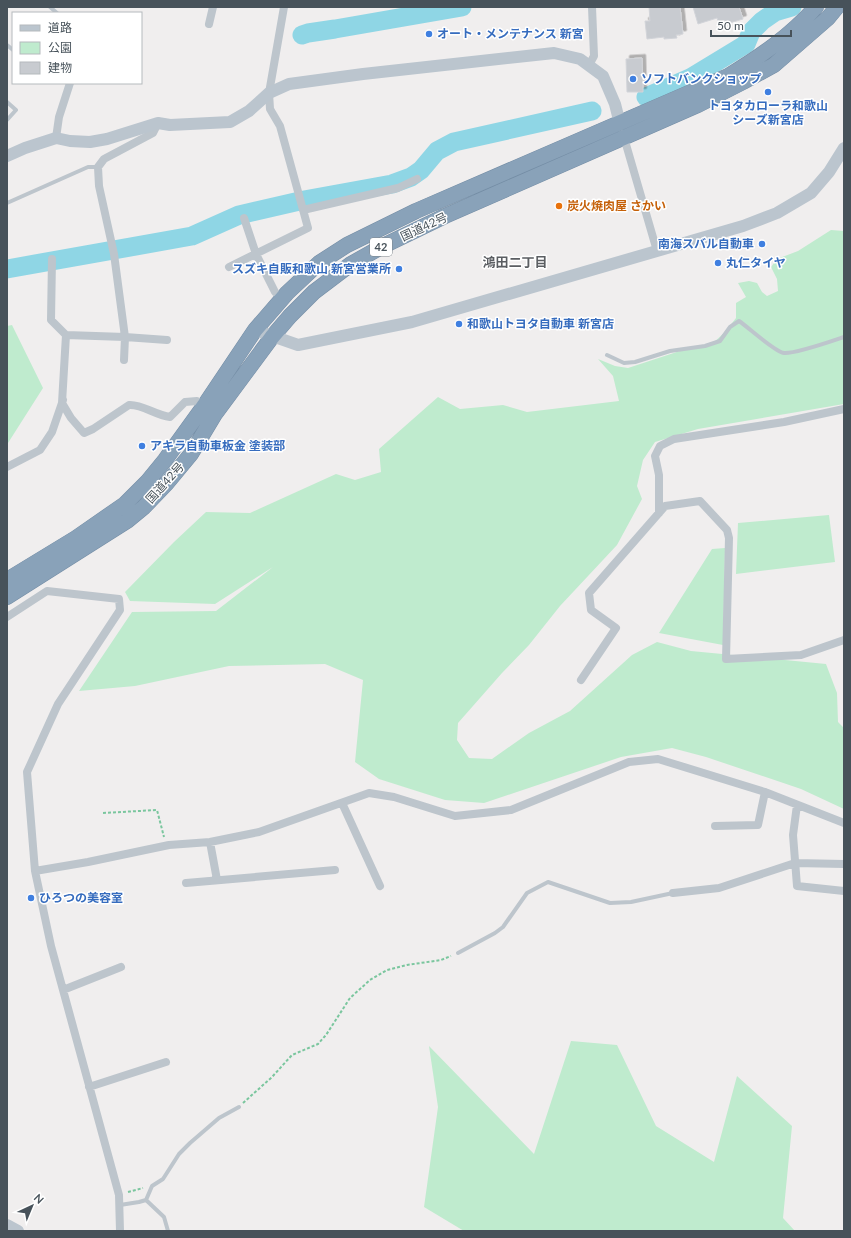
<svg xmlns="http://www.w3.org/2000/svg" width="851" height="1238" viewBox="0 0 851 1238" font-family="Lato,'Noto Sans JP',sans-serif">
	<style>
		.green { fill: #bfebce }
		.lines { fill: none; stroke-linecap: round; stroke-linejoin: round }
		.river { stroke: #8fd6e5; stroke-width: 19 }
		.building { fill: #c8cbd0; stroke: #d2d4d9; filter: url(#shadow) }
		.highway-casing { stroke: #748da5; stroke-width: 16 }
		.path { stroke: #7ac69e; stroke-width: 2; stroke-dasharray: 3 2; stroke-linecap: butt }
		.lane { stroke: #bdc5cc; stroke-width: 4 }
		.street { stroke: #bdc5cc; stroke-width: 8 }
		.secondary { stroke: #bbc5ce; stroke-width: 12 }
		.highway { stroke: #89a2b9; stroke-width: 15 }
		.shop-dot { fill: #3f7fe0; stroke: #fff; stroke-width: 1.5 }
		.food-dot { fill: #e8710a; stroke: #fff; stroke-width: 1.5 }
		.labels { text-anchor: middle; stroke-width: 3; stroke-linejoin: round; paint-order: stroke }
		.shield { fill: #fff; stroke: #7e868c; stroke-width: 1 }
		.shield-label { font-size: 11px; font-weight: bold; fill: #47525a }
		.shop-label { font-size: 12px; font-weight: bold; fill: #366cbe; stroke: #fff; text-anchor: start }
		.food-label { font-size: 12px; font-weight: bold; fill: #c56008; stroke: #fff; text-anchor: start }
		.street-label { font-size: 12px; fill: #47525a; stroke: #fff }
		.neighbourhood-label { font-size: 13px; font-weight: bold; fill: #5b5e62; stroke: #fff }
	</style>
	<defs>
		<filter id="shadow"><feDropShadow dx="3.5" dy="-3.5" stdDeviation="0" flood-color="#0004"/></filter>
	</defs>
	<rect width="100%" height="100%" fill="#f0eeee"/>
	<path class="green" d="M831 230 844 231V404L698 429 655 442 643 460 637 486 642 499 617 545 560 606 529 645 502 673 458 723 457 740 469 758 492 759 529 733 570 711 632 655 657 642 691 651 826 664 837 693 838 722 844 728V809L801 789 706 757 672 748 621 757 484 803 445 800 379 779 355 762 363 680 325 664 229 666 135 686 79 691 132 612 216 611 273 567 215 604 130 601 125 592 174 542 206 512 250 513 336 474 355 480 381 472 379 449 438 397 460 409 503 405 527 412 619 401 613 376 598 359 615 366 628 368 692 347 711 345 725 332 736 318V303L746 297 738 283 749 281 757 283 762 292 767 296 778 291 777 279 771 267 777 259 798 251Z
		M12 325 43 388 8 443 7 433V326Z
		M829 515 835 562 736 574 738 523Z
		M725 548 723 645 659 633 712 549Z
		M571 1041 617 1045 656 1126 714 1162 737 1076 792 1126 783 1218 795 1231H464L424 1207 438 1107 429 1046 534 1154Z"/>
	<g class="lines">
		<path class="river" d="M302 35 308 33 335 29 462 7
			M646 97 690 78 746 44 751 32 762 21 775 12 792 7
			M7 269 192 236 239 215 304 200 392 184 411 177 421 170 437 151 454 142 592 111"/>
	</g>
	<path class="building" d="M649 7H680L683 34 676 35 677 38 664 39V37L647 39 645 21H650Z
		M693 7H739L743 19 720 26 717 18 698 24Z
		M642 58 643 92H627L626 59Z"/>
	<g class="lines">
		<defs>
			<path id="highway" d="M7 580 76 538 125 504 147 482 165 460 204 406 255 330 287 293 319 263 347 245 416 211 728 76C761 56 790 36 816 7
				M7 597 127 521 144 507 167 483 191 454 215 414 272 337 290 316 314 292 351 264 383 246 445 216 698 105 743 82 774 65 828 18 837 7"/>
		</defs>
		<use href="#highway" class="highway-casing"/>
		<path class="path" d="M103 813 157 810 164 837
			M243 1103 272 1077 292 1055 318 1044 326 1035 350 998 370 980 387 970 407 965 441 960 451 956
			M128 1192 143 1188"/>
		<path class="lane" d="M50 7 57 13
			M7 45 13 50
			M7 102 16 110 7 120
			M7 203 88 167H98
			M607 355 624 363 635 362 670 351 705 346 720 341 730 327 739 321C748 327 775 352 784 353 795 354 832 341 844 337
			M458 953 495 933 503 927 527 893 548 882 610 903 631 902 673 893
			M146 1200 164 1217 168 1231
			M120 1205 139 1202 146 1200 152 1186 163 1179 179 1154 190 1143 219 1118 239 1107"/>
		<path class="street" d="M209 24 213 7
			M589 65 594 56 592 7
			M158 123 153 133 104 159 98 167 99 186 114 254 125 337 66 335 62 403 71 418 84 433 93 429 129 405C142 404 155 415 170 417L185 402 197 401 206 407
			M623 134 657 251
			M56 138 59 117 70 83
			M303 210 398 188 417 179
			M244 218 256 254 275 292
			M52 259 51 320 66 335
			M229 267 308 228 280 126 270 109 269 93 284 7
			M124 360 125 337 167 340
			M7 467 40 450 52 432 63 400
			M659 513V475L655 456 660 446 674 439 784 422 844 409
			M7 617 47 591 119 599 120 610 58 704 27 772 35 871 51 946 119 1195 120 1231
			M581 680 616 628 591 610 589 593 665 506 700 501 727 530 729 538 726 659 801 655 844 640
			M342 803 380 886
			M797 805 793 835 797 886 844 891
			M715 826 758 825 765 792
			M210 842 217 880
			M35 871 88 862 169 845 210 842 259 832 369 793 394 797 455 816 511 810 629 762 658 759 765 792 844 823
			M186 883 335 870
			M673 893 719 888 795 863 844 864
			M63 990 121 967
			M89 1087 166 1062"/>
		<path class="secondary" d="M7 156 25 148 56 138 70 141 90 142 107 139 158 123 170 125 230 122 249 111 269 93 289 84 363 74 554 53 580 59 603 76 615 104 620 124
			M255 330 298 345 412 322 743 226 777 213 811 193 829 172 844 148
			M7 1225 18 1231"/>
		<use href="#highway" class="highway"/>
	</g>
	<g class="shop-dot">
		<circle cx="429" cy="34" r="4"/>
		<circle cx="633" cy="79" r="4"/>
		<circle cx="768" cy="92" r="4"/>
		<circle cx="762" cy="244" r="4"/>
		<circle cx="718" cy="263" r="4"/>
		<circle cx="399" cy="269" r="4"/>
		<circle cx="459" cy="324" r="4"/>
		<circle cx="142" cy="446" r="4"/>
		<circle cx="31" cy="898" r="4"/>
	</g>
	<circle class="food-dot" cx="559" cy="206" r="4"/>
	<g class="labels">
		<rect class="shield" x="370" y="238" width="22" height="18" rx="3"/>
		<g class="shield-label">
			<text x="381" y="251">42</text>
		</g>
		<g class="shop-label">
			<text x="437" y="38">オート・メンテナンス 新宮</text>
			<text x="641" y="83">ソフトバンクショップ</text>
			<text x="768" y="110" text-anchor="middle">トヨタカローラ和歌山<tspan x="768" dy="14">シーズ新宮店</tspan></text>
			<text x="754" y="248" text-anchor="end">南海スバル自動車</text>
			<text x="726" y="267">丸仁タイヤ</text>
			<text x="391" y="273" text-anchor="end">スズキ自販和歌山 新宮営業所</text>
			<text x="467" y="328">和歌山トヨタ自動車 新宮店</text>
			<text x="150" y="450">アキラ自動車板金 塗装部</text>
			<text x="39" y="902">ひろつの美容室</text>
		</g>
		<g class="food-label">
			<text x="567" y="210">炭火焼肉屋 さかい</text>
		</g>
		<g class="street-label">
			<text transform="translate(424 227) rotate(-25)" y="4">国道42号</text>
			<text transform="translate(165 483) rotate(-48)" y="4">国道42号</text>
		</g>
		<g class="neighbourhood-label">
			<text x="515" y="267">鴻田二丁目</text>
		</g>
	</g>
	<rect width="851" height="1238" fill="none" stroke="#47525a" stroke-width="16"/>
	<rect x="12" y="12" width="130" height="72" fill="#ffffff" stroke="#b5babd"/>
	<rect x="20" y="25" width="20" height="6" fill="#bbc5ce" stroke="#b5babd"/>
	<text x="48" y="32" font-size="12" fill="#47525a">道路</text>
	<rect x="20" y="42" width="20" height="12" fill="#bfebce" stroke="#b5babd"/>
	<text x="48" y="52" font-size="12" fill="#47525a">公園</text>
	<rect x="20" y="62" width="20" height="12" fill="#c8cbd0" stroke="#b5babd"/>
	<text x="48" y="72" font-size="12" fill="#47525a">建物</text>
	<g transform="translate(32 1206) rotate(44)" stroke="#ffffff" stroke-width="3" paint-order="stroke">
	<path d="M0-3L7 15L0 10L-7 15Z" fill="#47525a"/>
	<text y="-6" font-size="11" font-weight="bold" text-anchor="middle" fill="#47525a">N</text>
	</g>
	<path d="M711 30v6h80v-6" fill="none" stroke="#47525a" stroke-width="2"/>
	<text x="717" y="30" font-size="12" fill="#47525a" stroke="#ffffff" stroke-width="3" paint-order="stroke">50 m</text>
</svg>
